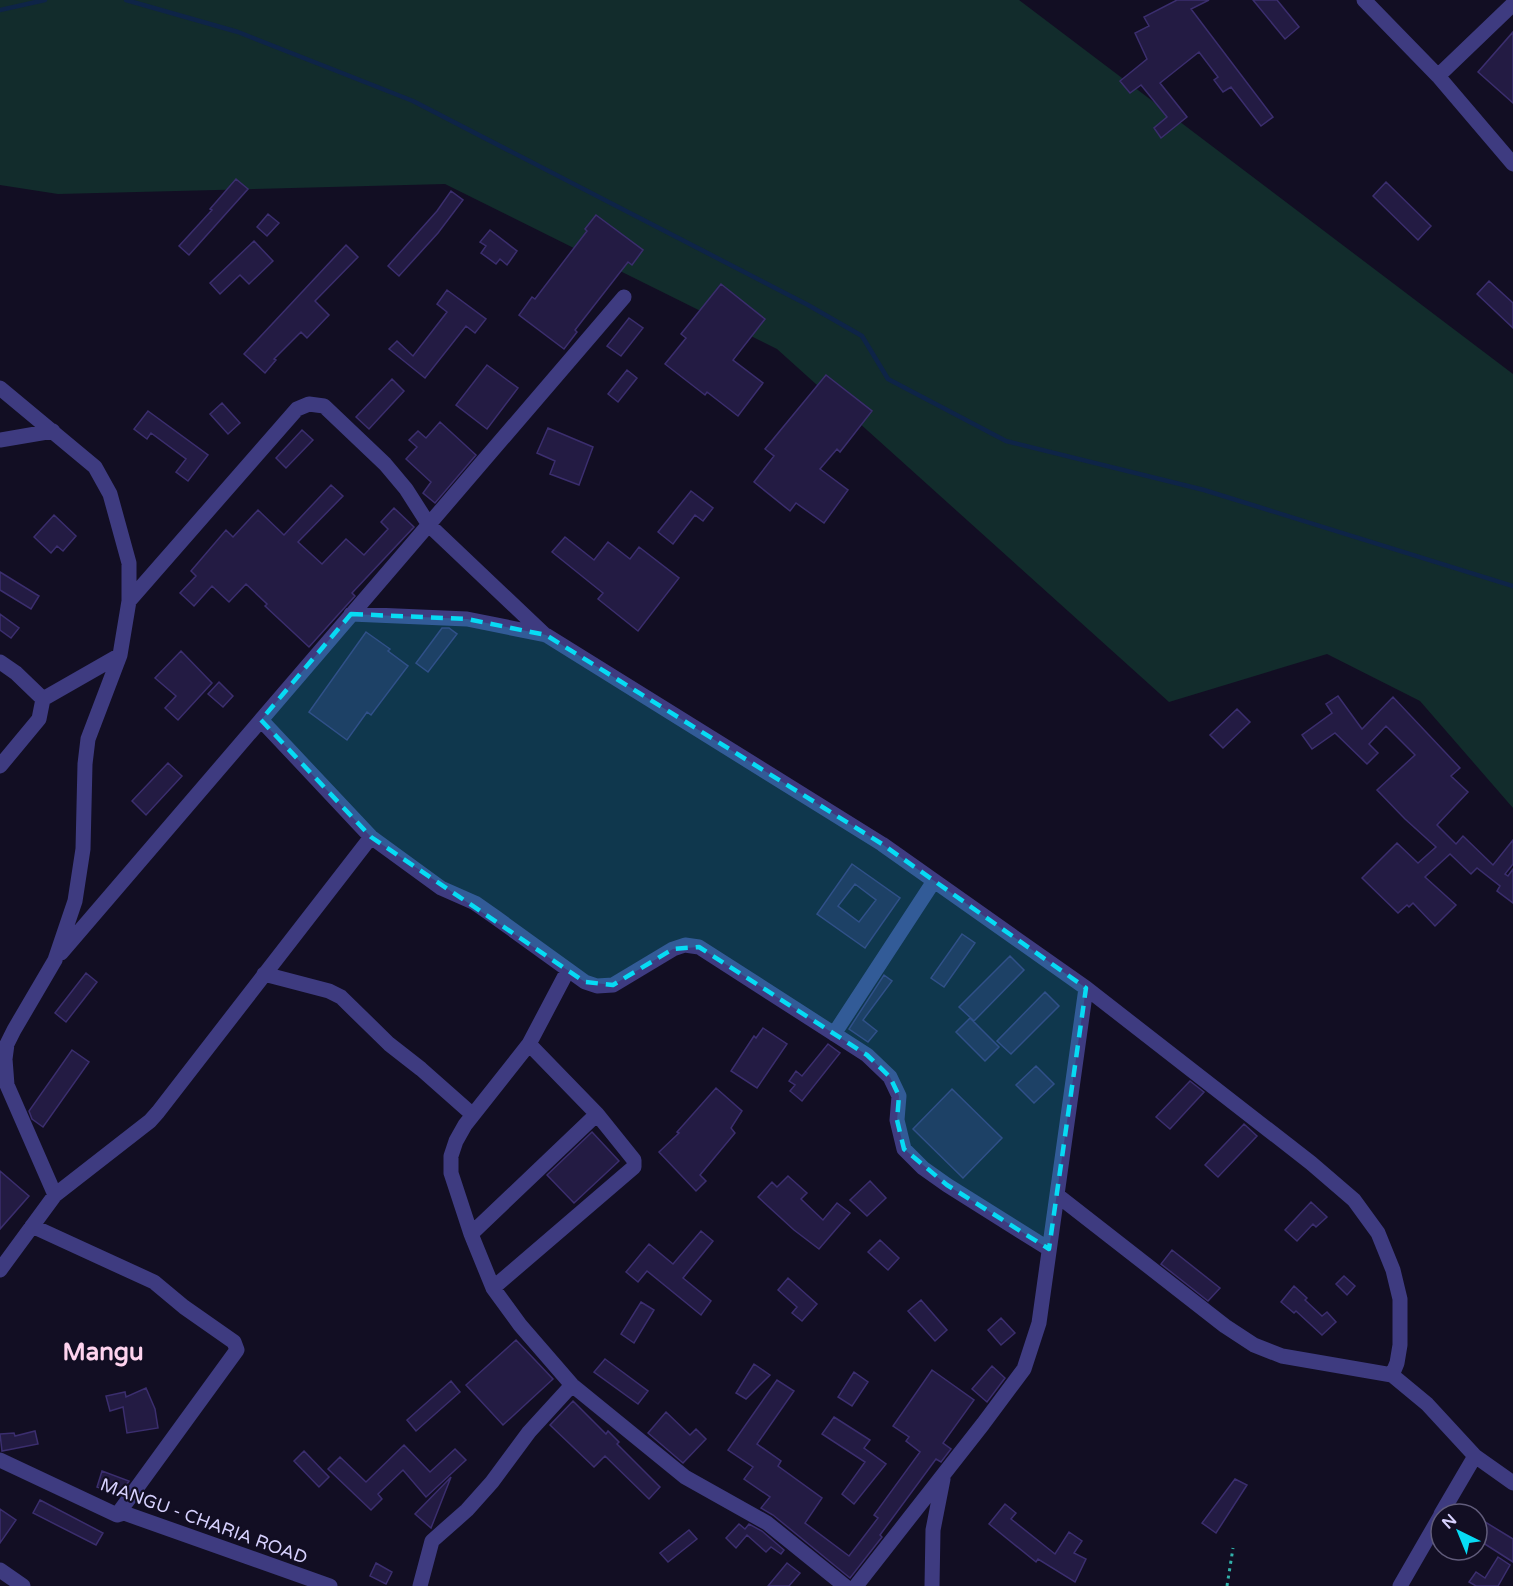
<svg xmlns="http://www.w3.org/2000/svg" width="1513" height="1586" viewBox="0 0 1513 1586" font-family="'Varela Round',sans-serif">
	<style>
		.green { fill: #122c2c }
		.lines { fill: none; stroke-linecap: round; stroke-linejoin: round }
		.stream { stroke: #0e2447; stroke-width: 4.5 }
		.building { fill: #231b43; stroke: #3b2e6e; stroke-width: 1.5; fill-rule: evenodd }
		.path { stroke: #32b1aa; stroke-width: 3; stroke-dasharray: 3 4.5; stroke-linecap: butt }
		.minor { stroke: #3e3b80; stroke-width: 15 }
		.marked { fill: #07dbf4; fill-opacity: 0.2; stroke: #07dbf4; stroke-width: 4.5; stroke-dasharray: 12 8; stroke-linejoin: round }
		.labels { text-anchor: middle; stroke-width: 4.5; stroke-linejoin: round; paint-order: stroke }
		.street-label { font-size: 18px; fill: #d7d1fe; stroke: #120e23 }
		.district-label { font-size: 24px; font-weight: bold; fill: #fed3ee; stroke: #120e23 }
	</style>
	<rect width="100%" height="100%" fill="#120e23"/>
	<path class="green" d="M0 0H1019L1513 374V808L1420 701 1327 654 1169 702 777 349 445 184 58 194 0 185Z"/>
	<g class="lines">
		<path class="stream" d="M126 0 238 32 413 101 808 305 862 336 888 379 1006 441 1204 490 1513 586
			M0 10 45 0"/>
	</g>
	<path class="building" d="M1177 0H1209L1191 9 1273 117 1261 126 1231 87 1223 92 1214 80 1218 77 1199 52 1160 83 1187 117 1161 138 1154 128 1167 117 1141 85 1130 93 1120 81 1147 59 1135 33 1149 26 1144 17Z
		M1253 0H1277L1299 27 1285 39Z
		M1513 32V103L1478 72Z
		M236 179 248 189 189 255 179 246 212 210 210 209Z
		M1386 182 1431 226 1418 240 1373 196Z
		M451 191 463 200 438 233 399 276 388 266 437 211Z
		M268 214 279 223 267 236 257 227Z
		M596 215 643 250 632 265 628 262 575 330 577 332 564 349 519 315 532 297 535 299 587 231 585 229Z
		M490 230 517 251 507 265 500 259 496 264 481 253 486 246 480 242Z
		M254 241 273 261 249 284 240 275 220 294 210 283Z
		M346 245 358 257 315 301 329 315 307 338 301 332 274 359 276 360 265 373 244 354Z
		M1489 281 1513 303V328L1477 294Z
		M721 284 765 319 733 360 763 383 738 416 707 392 705 395 665 364 686 338 681 334Z
		M447 290 486 319 475 333 466 326 425 378 389 349 397 341 413 356 447 312 437 304Z
		M629 318 643 328 621 356 607 346Z
		M487 365 518 388 487 429 456 405Z
		M627 370 637 378 618 402 608 394Z
		M826 375 872 411 840 452 837 449 820 469 848 490 824 523 796 503 790 511 754 482 774 456 765 449Z
		M392 379 404 391 369 429 356 417Z
		M222 403 240 423 228 434 210 414Z
		M148 411 208 455 188 481 176 472 186 459 151 433 147 439 134 429Z
		M440 422 476 455 435 503 423 493 431 482 406 459 417 447 409 440 418 431 426 438Z
		M548 428 593 447 579 485 550 474 555 461 537 453Z
		M302 430 313 440 286 468 276 458Z
		M331 485 343 496 298 542 322 564 346 539 364 555 388 529 381 522 394 508 414 527 352 593 355 596 309 647 265 606 267 604 246 584 229 602 212 586 194 606 180 593 196 576 191 571 226 530 233 537 258 510 284 535Z
		M691 491 713 508 703 521 695 515 673 544 658 532Z
		M54 515 76 536 63 551 57 546 51 553 34 537Z
		M565 537 594 560 608 542 630 559 639 547 679 578 638 631 598 599 603 593 552 552Z
		M0 572 39 596 31 609 0 590Z
		M0 614 19 628 11 638 0 630Z
		M442 628H449L457 634 428 672 416 663Z
		M366 632 390 649 388 651 408 666 371 715 367 712 347 740 309 712Z
		M181 651 212 683 178 720 165 708 176 696 155 678Z
		M219 682 233 696 223 707 208 694Z
		M1338 696 1362 729 1393 697 1460 768 1451 776 1468 792 1437 825 1456 844 1463 836 1493 865 1513 840V864L1505 874 1508 876 1513 869V903L1497 891 1500 886 1477 868 1471 874 1450 854 1425 877 1456 905 1435 926 1413 903 1409 907 1407 905 1398 913 1362 878 1397 843 1418 863 1436 847 1405 819 1377 790 1415 755 1386 726 1369 744 1378 753 1367 764 1335 733 1312 749 1302 735 1332 713 1326 704Z
		M1237 709 1250 722 1223 748 1210 735Z
		M168 763 182 776 146 815 132 801Z
		M852 864 900 898 865 948 817 914ZM855 884 876 900 859 922 838 906Z
		M962 934 975 943 944 987 931 978Z
		M1010 956 1024 970 974 1021 959 1007Z
		M86 973 97 982 66 1022 55 1013Z
		M884 975 892 981 863 1020 877 1031 868 1042 849 1029Z
		M1045 992 1059 1006 1011 1054 997 1041Z
		M970 1018 999 1047 985 1061 956 1032Z
		M763 1028 787 1044 757 1088 731 1071 754 1036 756 1038Z
		M828 1044 840 1053 802 1101 790 1091 795 1085 789 1081 796 1071 802 1076Z
		M72 1050 89 1062 43 1127 32 1119 29 1111Z
		M1036 1066 1054 1084 1034 1103 1016 1085Z
		M1190 1081 1204 1092 1170 1129 1156 1117Z
		M716 1088 742 1111 731 1128 735 1133 700 1175 706 1181 696 1191 659 1152 679 1133 677 1132Z
		M952 1089 1002 1138 963 1178 913 1129Z
		M1244 1124 1257 1136 1218 1177 1205 1165Z
		M592 1132 619 1161 574 1203 547 1175Z
		M0 1171 29 1196 0 1229Z
		M788 1176 807 1193 801 1199 823 1220 837 1203 850 1213 819 1249 794 1230 758 1197 772 1182 777 1187Z
		M870 1181 886 1198 867 1216 850 1200Z
		M1311 1202 1327 1217 1316 1227 1313 1224 1297 1241 1285 1230Z
		M701 1231 713 1241 683 1278 711 1301 701 1315 647 1271 638 1282 626 1272 649 1244 673 1264Z
		M880 1240 899 1258 888 1270 868 1252Z
		M1172 1250 1220 1288 1208 1301 1161 1264Z
		M1344 1276 1355 1286 1347 1295 1336 1284Z
		M788 1278 817 1304 802 1321 792 1313 797 1307 778 1290Z
		M1294 1286 1307 1298 1305 1300 1322 1316 1327 1312 1336 1322 1322 1335 1296 1311 1294 1313 1281 1302Z
		M921 1300 947 1330 935 1341 908 1311Z
		M641 1302 654 1310 634 1343 621 1334Z
		M1001 1318 1015 1333 1001 1345 988 1330Z
		M516 1340 553 1379 503 1425 466 1385Z
		M605 1359 648 1391 638 1404 594 1372Z
		M754 1364 770 1375 746 1399 736 1393Z
		M992 1366 1005 1378 987 1402 972 1389Z
		M932 1370 974 1400 943 1443 951 1449 941 1462 936 1459 880 1535 882 1537 850 1578 773 1515 761 1508 770 1497 744 1479 753 1467 728 1450 777 1380 794 1391 757 1444 781 1461 778 1466 822 1498 805 1523 849 1556 878 1518 874 1515 920 1452 906 1441 909 1437 893 1426Z
		M854 1372 868 1382 852 1406 838 1397Z
		M451 1381 460 1392 416 1431 407 1420Z
		M146 1388 155 1409 158 1428 127 1433 123 1407 110 1411 106 1396 125 1392 126 1397Z
		M573 1401 606 1434 608 1431 619 1442 617 1444 660 1487 649 1499 605 1456 594 1467 550 1425Z
		M666 1412 690 1435 696 1429 706 1439 683 1463 648 1433Z
		M834 1417 870 1440 864 1448 886 1464 854 1504 842 1494 865 1462 822 1434Z
		M35 1431 38 1444 2 1451 0 1434 14 1433 15 1436Z
		M404 1445 430 1472 455 1449 466 1460 426 1497 403 1470 378 1494 382 1499 371 1510 328 1469 340 1457 366 1482Z
		M304 1451 329 1477 319 1487 294 1461Z
		M102 1471 129 1481 119 1495 97 1487Z
		M451 1477 431 1528 415 1514Z
		M1235 1479 1247 1485 1216 1533 1202 1523Z
		M40 1500 103 1533 96 1545 33 1513Z
		M1005 1504 1016 1513 1011 1519 1055 1554 1069 1532 1082 1541 1074 1553 1086 1559 1075 1582 1038 1559 1036 1562 989 1524Z
		M0 1509 16 1520 0 1543Z
		M1477 1517 1513 1539V1562L1477 1539Z
		M739 1524 745 1529 749 1524 762 1531 784 1550 781 1554 771 1547 766 1552 747 1535 736 1548 726 1538Z
		M689 1530 697 1539 668 1562 660 1553Z
		M1498 1557 1510 1565 1498 1586H1476L1469 1582 1476 1572 1485 1578Z
		M376 1563 392 1572 386 1584 370 1576Z
		M787 1563 800 1573 789 1586H768Z"/>
	<g class="lines">
		<path class="path" d="M1227 1586 1233 1548"/>
		<path class="minor" d="M1364 0 1438 76 1513 164
			M1438 76 1513 4
			M0 388 95 467 110 494 129 563V601L120 655 88 739 85 764 83 849 75 901 55 960 14 1030 7 1044 5 1059 7 1085 55 1195
			M0 440 53 431
			M129 601 297 409 309 404 324 406 385 464 406 489 429 525 545 635
			M351 614 467 619 546 635 882 844 1086 988 1311 1163 1354 1200 1378 1233 1393 1270 1400 1299V1345L1397 1363 1392 1375
			M0 662 16 673 43 699
			M261 720 371 837 441 888 475 903 495 917 585 982 597 986 613 985 673 949 685 945 699 947 867 1055 890 1077 899 1096 897 1120 904 1149 923 1168 947 1185 1049 1249
			M0 766 39 719 43 699 120 655
			M61 953 624 297
			M568 970 529 1044 465 1125 456 1141 451 1156V1173L471 1234 493 1288 520 1325 572 1385 685 1477 767 1523 845 1586
			M264 974 329 991 341 997 389 1044 421 1069 473 1115
			M834 1034 934 881
			M1057 1195 1225 1326 1254 1345 1282 1356 1392 1375 1427 1404 1475 1456 1513 1483
			M32 1226 154 1282 184 1307 234 1342 237 1350 117 1515
			M471 1234 597 1114
			M0 1270 55 1195 150 1121 158 1112 371 837
			M493 1288 634 1167V1160L597 1114 529 1044
			M0 1460 117 1515 124 1513 330 1586
			M1441 1514 1475 1456
			M0 1570 23 1586
			M420 1586 432 1541 467 1510 492 1482 529 1432 572 1385
			M856 1586 983 1424 1024 1369 1039 1323 1086 988
			M932 1586 933 1530 943 1479
			M1400 1586 1441 1515"/>
	</g>
	<path class="marked" d="M351 614 467 619 546 635 882 844 1086 988 1049 1249 947 1185 904 1149 897 1120 899 1096 890 1077 867 1055 699 947 673 949 613 985 585 982 371 837 261 720Z"/>
	<g class="labels">
		<g class="street-label">
			<text transform="translate(204 1521) rotate(20)" y="6">MANGU - CHARIA ROAD</text>
		</g>
		<g class="district-label">
			<text x="103" y="1360">Mangu</text>
		</g>
	</g>
	<g transform="translate(1459 1532) rotate(317)"><circle r="28" fill="#120e23" stroke="#615c7b" stroke-width="1.5"/>
	<path d="M0-4.5L10 22L0 15L-10 22Z" fill="#07dbf4"/>
	<text y="-9" font-size="16" font-weight="bold" text-anchor="middle" fill="#d7d1fe">N</text>
	</g>
</svg>
